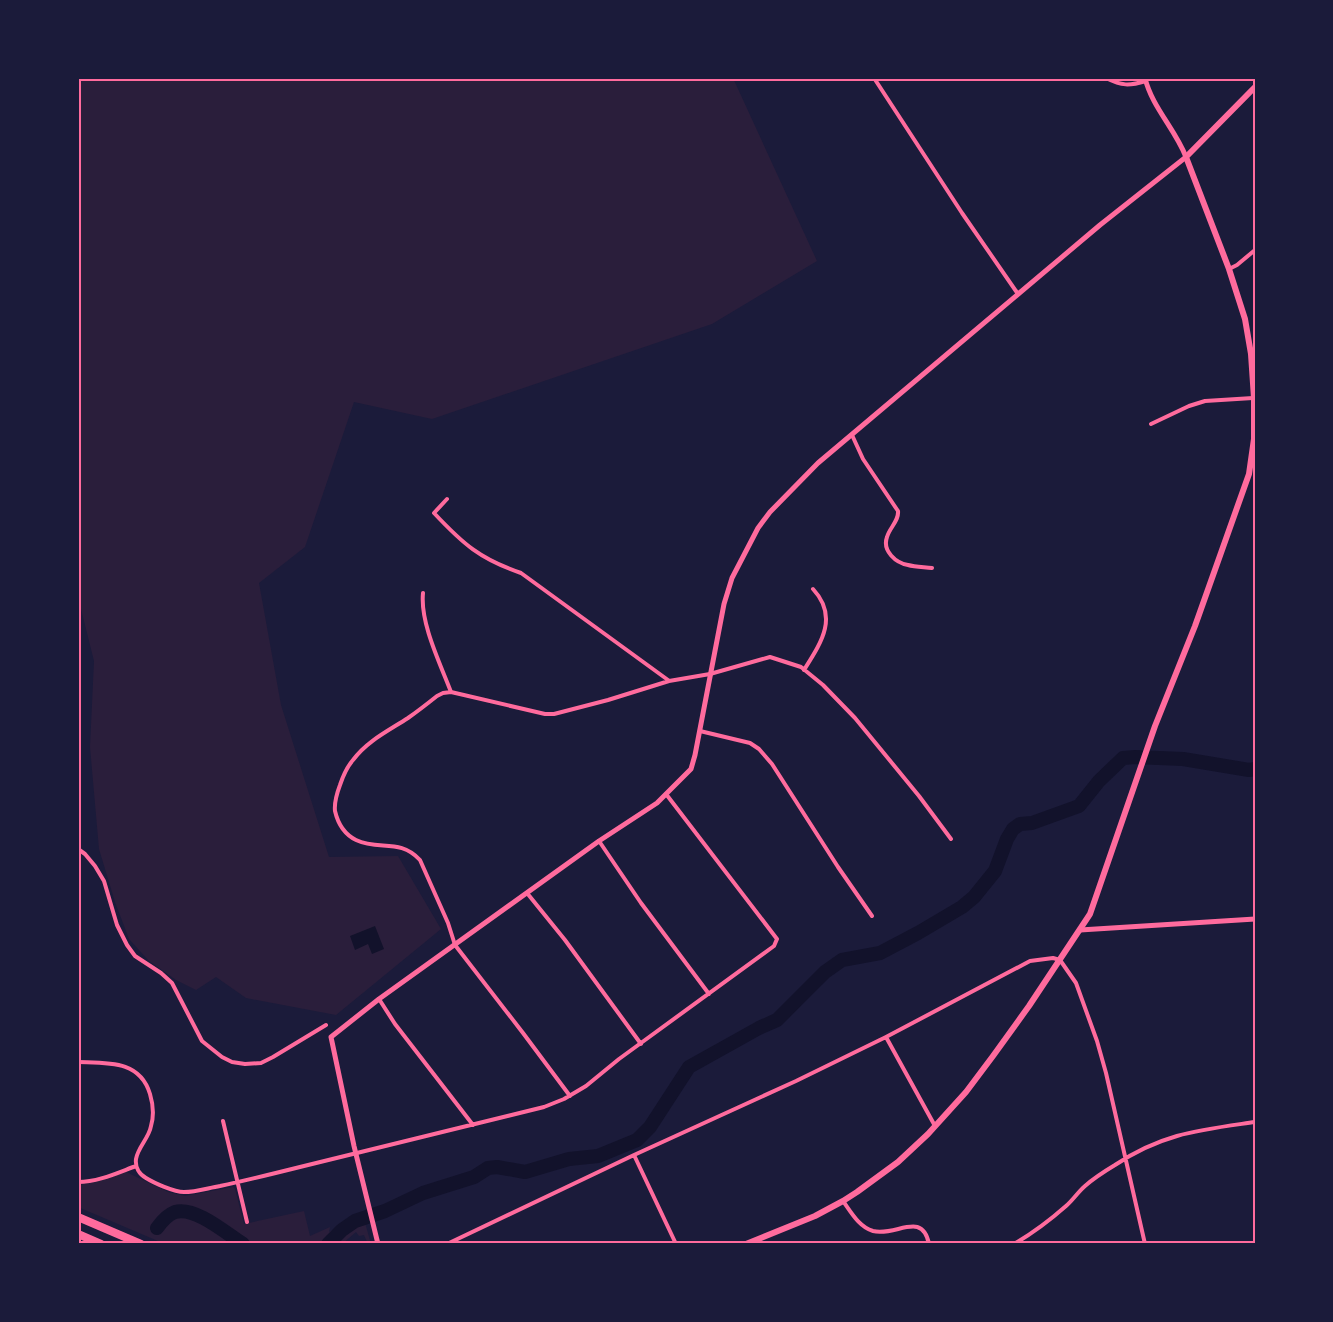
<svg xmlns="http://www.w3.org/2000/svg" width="1333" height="1322" viewBox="0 0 1333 1322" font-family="Overpass,sans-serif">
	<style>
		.green { fill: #2a1e3b }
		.water { fill: #12122b }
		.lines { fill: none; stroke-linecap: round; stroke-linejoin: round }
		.river { stroke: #12122b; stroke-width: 14 }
		.minor { stroke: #ff6b9d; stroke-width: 4 }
		.tertiary { stroke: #ff6b9d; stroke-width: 5 }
		.secondary { stroke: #ff6b9d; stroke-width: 6 }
		.motorway { stroke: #ff6b9d; stroke-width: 8 }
		.neatline { fill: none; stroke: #ff6b9d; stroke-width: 2 }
	</style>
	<rect width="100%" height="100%" fill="#1b1b3a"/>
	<path class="green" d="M78 78H733L817 261 712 324 432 419 354 402 305 547 259 583 281 705 329 857 398 856 441 929 336 1015 246 998 216 977 196 990 176 980 149 961 129 939 115 902 99 849 90 747 94 661 78 597Z
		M126 1172 168 1192 185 1196 233 1187 235 1189 244 1224 304 1211 310 1236 330 1227 329 1232 362 1212 371 1244H368L364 1235 359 1236 356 1232 342 1244H165L78 1207V1185L96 1182Z"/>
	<path class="water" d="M375 926 384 949 372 954 368 944 355 950 350 936Z"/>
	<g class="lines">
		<path class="river" d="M157 1228C162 1221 167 1215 175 1212 195 1206 226 1233 243 1244
			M328 1244 342 1230 355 1221 385 1211 423 1193 474 1177 488 1168 497 1167 525 1172 569 1159 598 1156 637 1140 650 1127 689 1067 759 1028 777 1020 825 972 842 960 880 953 918 933 962 907 974 897 995 871 1007 839 1013 829 1020 824 1032 823 1079 806 1099 781 1123 758 1135 757 1183 759 1249 770 1255 769"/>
		<path class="minor" d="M874 78 962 213 1018 294
			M1106 78C1122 86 1129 86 1146 81
			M1229 269 1237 265 1255 250
			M1151 424 1189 406 1205 401 1253 398
			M852 435 863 459 898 511C899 521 890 527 887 537 882 551 896 563 908 565 915 567 924 567 932 568
			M447 499 434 513C463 544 480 559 521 573L668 680
			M423 593C420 623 440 663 451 692
			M804 670C821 643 839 617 813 589
			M700 731 750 743 759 749 772 764 838 867 872 916
			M599 841 641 903 709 994
			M78 849 85 854 95 866 104 881 117 925 127 945 135 956 161 973 172 983 202 1041 222 1057 232 1062 245 1064 261 1063 273 1057 326 1025
			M527 893 565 940 641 1044
			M379 999 395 1024 473 1125
			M886 1037 935 1126
			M78 1062C108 1063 140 1060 150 1094 153 1104 154 1116 151 1126 149 1138 138 1147 136 1159 135 1167 139 1174 146 1178 154 1183 174 1192 184 1192 196 1192 208 1188 220 1186 248 1180 276 1173 304 1166 384 1146 464 1127 544 1107L564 1099 586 1086 619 1059 774 946 777 939 666 794
			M570 1096 523 1033 455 945 448 923 420 860C400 838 379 851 356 840 344 834 338 824 335 811 334 802 337 793 340 785 343 776 347 767 353 760 367 741 388 731 408 718 418 711 427 704 437 696L443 693 451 692 545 714H554L608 700 669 681 710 674 770 657 801 667 823 685 855 718 919 796 951 839
			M223 1121 247 1222
			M634 1155 676 1244
			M78 1182C98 1182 117 1173 136 1166
			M843 1201C851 1212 859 1227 873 1231 896 1237 922 1210 929 1244
			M447 1244 634 1155 796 1081 886 1037 1030 961 1053 958 1060 960 1076 983 1097 1041 1106 1073 1145 1244
			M1014 1244C1033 1233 1049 1221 1066 1206 1073 1200 1078 1192 1085 1186 1094 1178 1105 1171 1115 1165 1163 1133 1200 1130 1255 1122"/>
		<path class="tertiary" d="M1080 930 1255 919
			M378 1244 354 1146 331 1037 379 999 599 841 657 803 691 769 695 755 724 604 732 578 758 528 770 512 818 463 1100 225 1186 157C1175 129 1152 107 1145 78"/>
		<path class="secondary" d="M746 1244 815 1216 843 1201 857 1192 898 1162 928 1134 966 1092 993 1056 1029 1006 1090 914 1155 726 1195 626 1249 474 1254 439V398L1251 354 1245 319 1229 269 1186 157 1255 87"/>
		<path class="motorway" d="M78 1217 141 1244
			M78 1234 101 1244"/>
	</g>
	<rect width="1333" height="1322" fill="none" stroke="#1b1b3a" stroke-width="159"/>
	<rect x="80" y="80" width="1174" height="1162" class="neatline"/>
</svg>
